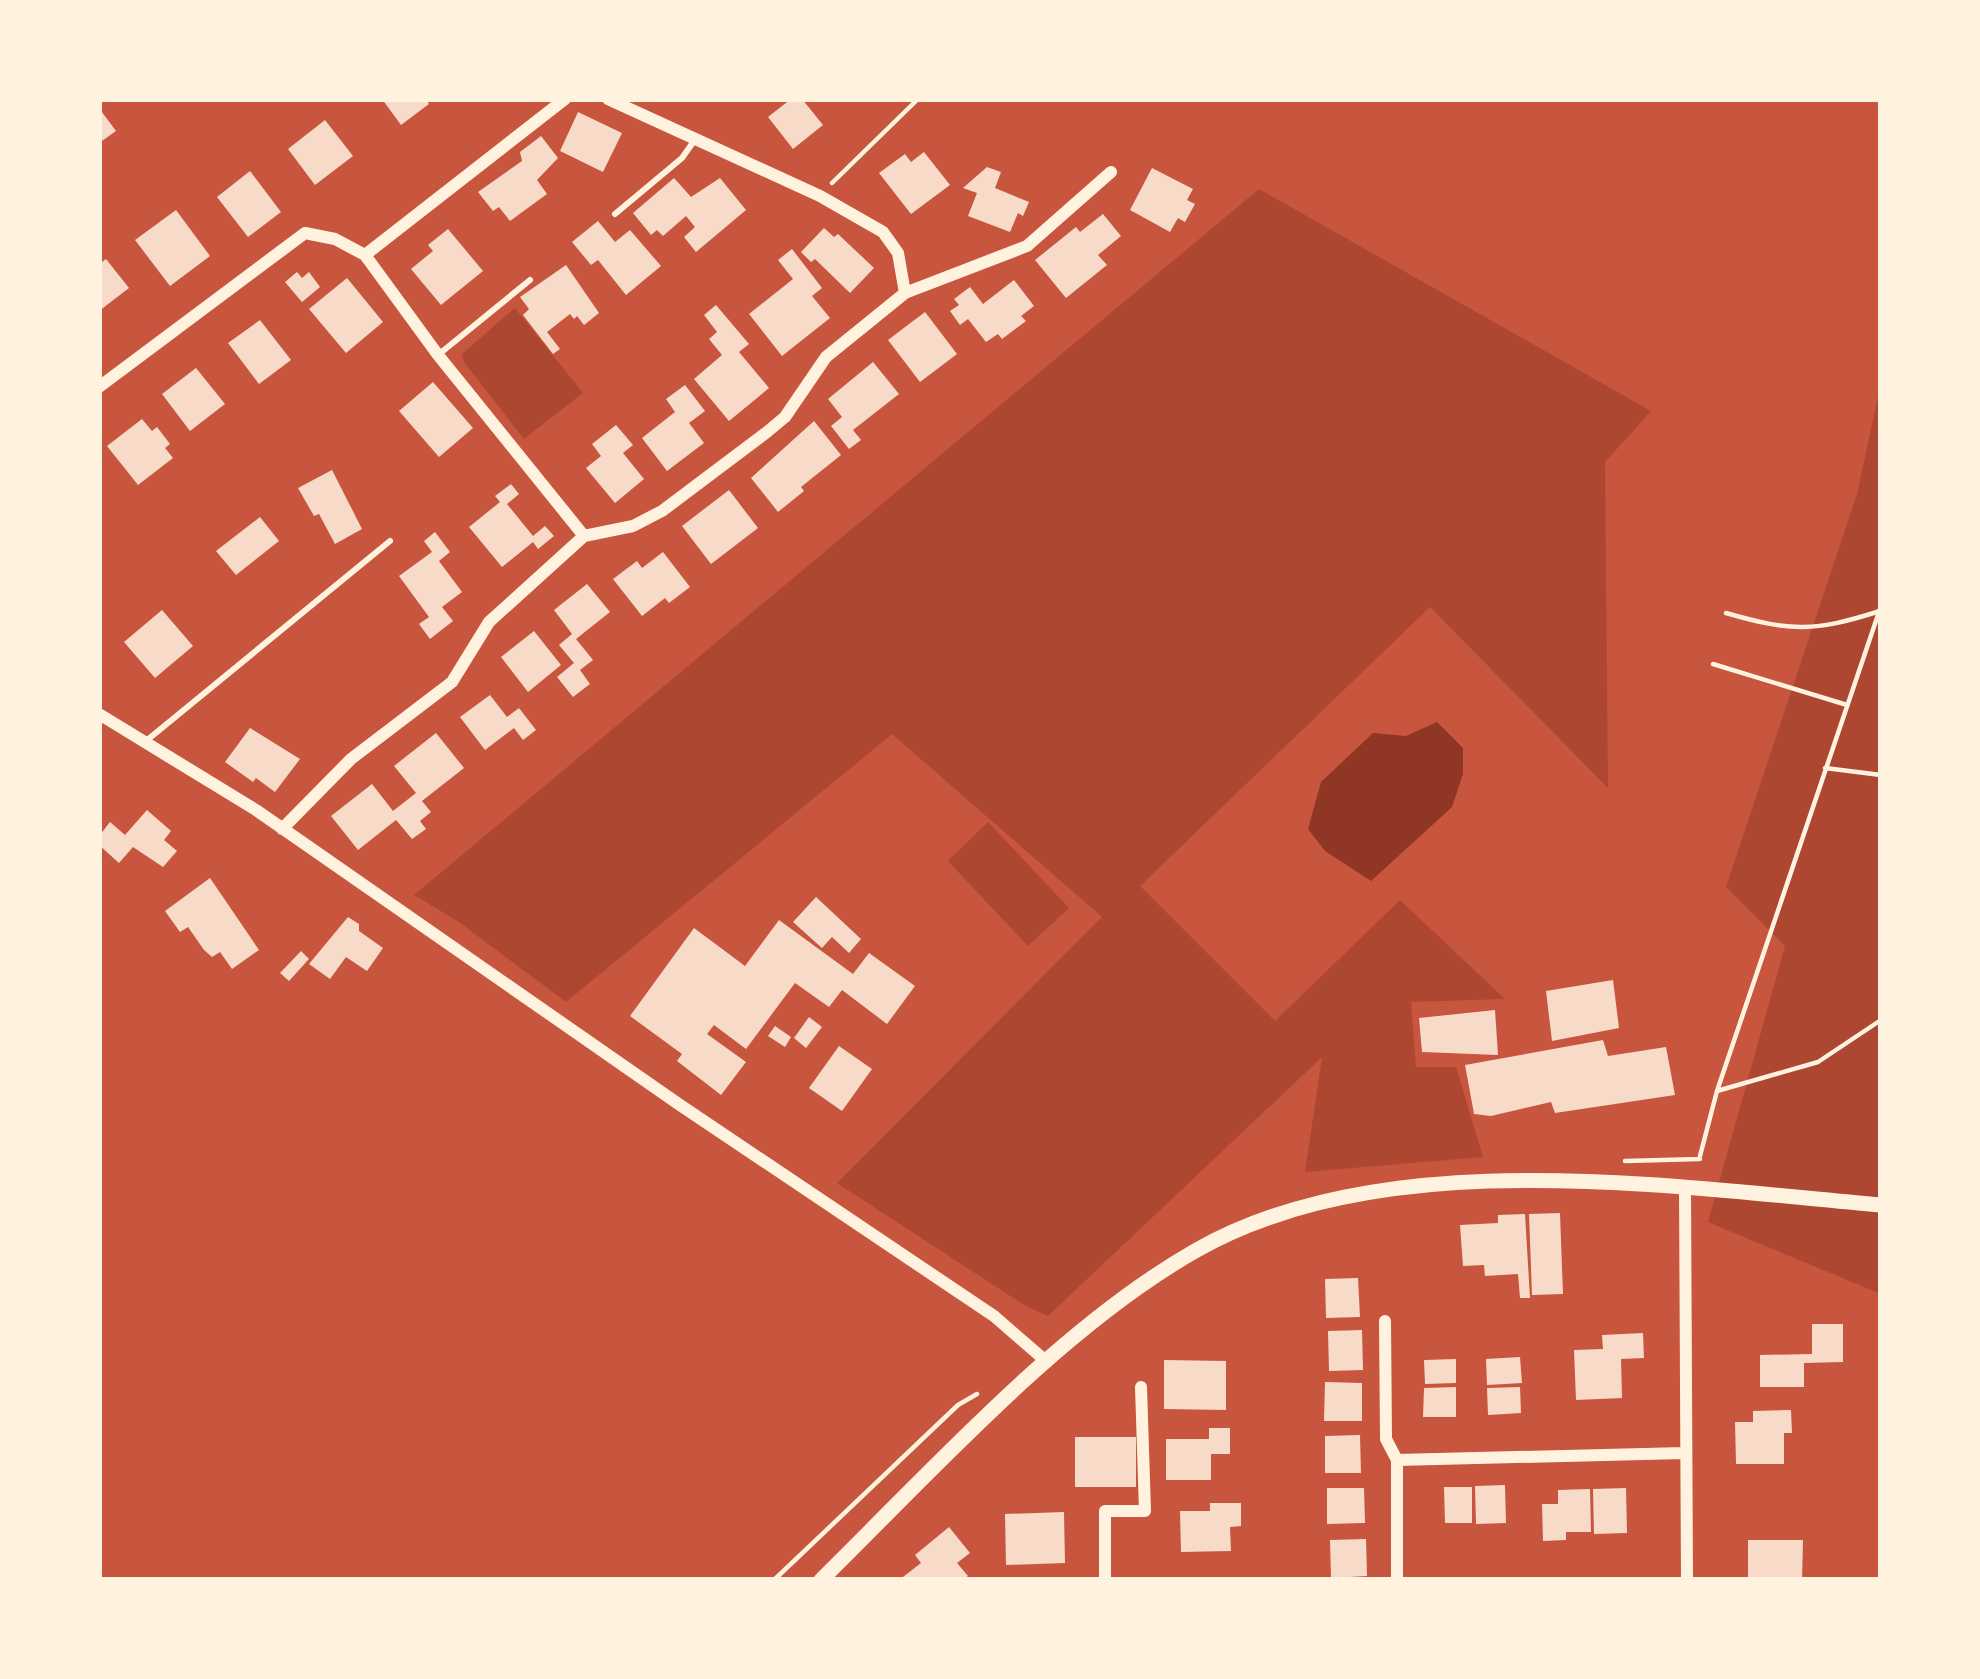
<svg xmlns="http://www.w3.org/2000/svg" width="1980" height="1679" viewBox="0 0 1980 1679" font-family="'Public Sans',sans-serif">
	<style>
		.green { fill: #ae4732 }
		.water { fill: #8f3625 }
		.building { fill: #f7dbc8 }
		.lines { fill: none; stroke-linecap: round; stroke-linejoin: round }
		.path { stroke: #fff3e0; stroke-width: 4.5 }
		.service { stroke: #fff3e0; stroke-width: 6 }
		.minor { stroke: #fff3e0; stroke-width: 12 }
		.tertiary { stroke: #fff3e0; stroke-width: 15 }
	</style>
	<rect width="100%" height="100%" fill="#c8553d"/>
	<path class="green" d="M1259 189 1651 411 1605 462 1608 788 1430 607 1140 886 1275 1021 1400 900 1505 999 1411 1002 1416 1067H1456L1483 1157 1305 1172 1322 1057 1048 1316 1024 1305 837 1183 1102 917 892 734 566 1002 459 922 414 895Z
		M515 308 583 393 524 439 464 362 462 354Z
		M1881 383V1294L1708 1222 1785 946 1726 887 1857 494Z
		M988 822 1069 908 1028 946 948 861Z"/>
	<path class="water" d="M1437 722 1463 748V774L1452 807 1371 881 1325 851 1308 829 1321 782 1373 733 1406 736Z"/>
	<path class="building" d="M382 99H426L429 104 401 125Z
		M791 99H802L823 125 793 149 768 117Z
		M99 108 116 131 99 143Z
		M578 112 622 133 603 172 560 151Z
		M325 120 353 156 315 185 288 149Z
		M541 136 558 158 537 180 547 194 510 221 499 207 493 211 478 192 522 161 520 152Z
		M924 152 950 185 911 214 879 173 905 154 911 162Z
		M987 167 1001 172 995 188 1029 202 1023 216 1018 213 1010 232 968 216 977 193 963 188Z
		M1152 168 1193 189 1187 200 1195 204 1185 222 1178 218 1170 232 1130 210Z
		M250 171 281 212 248 237 217 197Z
		M674 178 691 197 720 178 746 210 696 252 684 237 695 227 686 216 663 236 657 230 651 235 633 213Z
		M176 210 210 256 170 286 135 240Z
		M1103 214 1121 236 1098 255 1107 265 1066 298 1035 260 1076 227 1080 232Z
		M598 221 615 242 630 230 661 266 626 295 598 260 591 265 572 242Z
		M824 228 834 237 838 234 874 268 850 293 815 259 811 262 801 252Z
		M448 229 483 271 441 305 411 269 433 251 428 245Z
		M792 249 822 288 812 296 830 318 782 356 749 314 793 279 778 260Z
		M106 259 129 288 99 311V264Z
		M566 265 599 313 584 325 577 316 574 319 570 314 547 332 560 349 553 354 523 315 529 309 520 297Z
		M297 272 302 278 309 272 320 287 302 302 285 282Z
		M347 278 383 322 346 353 309 309Z
		M1014 280 1034 306 1021 316 1026 321 1002 339 998 334 986 342 968 319 960 325 950 311 959 305 954 299 970 287 983 304Z
		M716 305 749 344 739 352 769 388 729 421 694 379 722 355 709 339 717 332 704 315Z
		M925 312 957 354 920 382 888 340Z
		M260 320 291 360 259 384 228 343Z
		M873 362 899 394 853 430 861 440 849 449 831 426 842 417 828 399Z
		M196 368 225 404 190 431 162 394Z
		M433 382 473 428 439 457 399 411Z
		M685 385 705 411 689 423 704 443 667 471 642 438 675 412 666 399Z
		M142 419 152 431 157 427 170 444 165 448 173 458 138 485 107 446Z
		M814 421 841 455 801 487 804 491 778 512 751 478Z
		M616 425 633 445 623 453 644 479 615 503 586 468 601 456 592 444Z
		M332 470 362 529 335 544 319 514 314 516 298 488Z
		M511 484 519 494 507 504 533 536 545 526 554 536 538 549 533 542 502 567 469 527 500 502 495 496Z
		M729 490 758 528 711 564 682 526Z
		M260 517 279 541 236 575 216 551Z
		M435 532 450 552 439 561 462 592 442 607 453 621 430 639 419 624 429 617 399 576 432 552 424 541Z
		M663 552 690 587 669 603 665 598 642 616 613 579 637 561 642 568Z
		M587 584 610 612 576 639 593 660 580 670 590 684 573 697 557 677 574 663 559 645 572 634 554 610Z
		M162 610 193 646 155 678 124 642Z
		M534 631 561 665 528 692 501 657Z
		M490 695 507 717 519 708 536 730 523 740 514 728 485 750 460 717Z
		M250 728 300 759 275 792 256 778 253 782 225 762Z
		M436 733 464 768 422 801 431 812 420 821 426 829 412 839 396 820 358 850 331 816 372 784 393 811 416 793 394 766Z
		M147 810 171 831 164 840 177 851 163 867 133 847 119 863 99 845V836L110 822 125 835Z
		M210 878 259 950 232 969 220 952 212 957 204 950 188 927 180 932 165 911Z
		M816 897 861 939 849 953 832 937 822 948 793 922Z
		M348 917 359 924V931L383 948 367 971 346 957 330 979 309 964Z
		M779 920 853 974 869 953 915 986 887 1024 842 990 829 1007 795 983 746 1049 714 1025 707 1034 746 1062 721 1095 677 1061 682 1054 630 1016 694 928 745 966Z
		M301 951 309 959 289 981 280 973Z
		M1613 980 1619 1028 1552 1041 1546 991Z
		M1495 1010 1498 1055 1422 1052 1419 1018Z
		M809 1017 822 1027 806 1048 794 1038Z
		M775 1026 791 1037 785 1047 768 1036Z
		M1603 1040 1608 1056 1666 1047 1675 1095 1555 1113 1551 1102 1491 1116 1474 1114 1465 1065Z
		M839 1046 872 1069 842 1111 809 1088Z
		M1560 1213 1563 1294 1532 1295 1529 1214Z
		M1525 1214 1530 1298H1520L1518 1274 1485 1276 1484 1265 1463 1266 1460 1225 1498 1223V1215Z
		M1358 1278 1360 1317 1326 1318 1325 1279Z
		M1812 1324H1843V1362L1804 1363V1387H1760V1355L1812 1354Z
		M1362 1330 1363 1370 1329 1371 1328 1331Z
		M1643 1333 1644 1358 1621 1359 1622 1398 1576 1400 1574 1350 1603 1349 1602 1335Z
		M1520 1357 1522 1383 1487 1385 1486 1359Z
		M1456 1359V1383L1425 1384 1424 1360Z
		M1164 1360 1226 1361V1410L1164 1409Z
		M1325 1382 1362 1383V1421H1324Z
		M1456 1387V1417H1423L1424 1388Z
		M1520 1387 1521 1413 1488 1415 1487 1388Z
		M1791 1410 1792 1433H1784V1464H1736L1735 1422H1753V1411Z
		M1209 1428H1230V1454H1211V1480H1166V1439H1209Z
		M1360 1435 1361 1473H1325V1436Z
		M1075 1437H1136V1487H1075Z
		M1505 1485 1506 1523 1476 1524 1475 1486Z
		M1444 1487H1472V1523H1445Z
		M1327 1488H1364L1365 1523 1327 1524Z
		M1626 1488 1627 1533 1594 1534 1593 1489Z
		M1590 1489 1591 1532H1566V1540L1543 1541 1542 1504H1558V1490Z
		M1210 1503H1241V1526L1230 1527 1231 1551 1181 1552 1180 1511H1210Z
		M1064 1512 1065 1563 1006 1565 1005 1514Z
		M949 1527 970 1553 957 1563 968 1576 962 1580H899L921 1563 915 1555Z
		M1366 1539 1367 1576 1331 1578 1330 1540Z
		M1748 1540H1803L1802 1580H1748Z"/>
	<g class="lines">
		<path class="path" d="M832 183 918 99
			M1726 613C1792 632 1814 632 1880 611
			M1713 664 1847 705
			M1825 768 1881 775
			M1717 1091 1818 1062 1881 1020
			M1700 1156 1717 1091 1881 606
			M1625 1161 1700 1159
			M774 1580 958 1405 977 1394"/>
		<path class="service" d="M615 214 682 158 694 141
			M438 355 530 280
			M146 741 390 541"/>
		<path class="minor" d="M365 255 438 355 584 536
			M905 293 1027 246 1111 172
			M99 387 305 233 335 239 365 255 565 99
			M99 714 256 810 680 1105 994 1316 1047 1362
			M282 829 351 759 452 682 489 622 584 536 633 526 662 511 767 432 785 417 826 357 905 293 898 253 883 232 820 196 608 99
			M1685 1188 1687 1580
			M1385 1321 1386 1439 1397 1460
			M1105 1580V1511H1145L1141 1387
			M1397 1580V1460L1684 1453"/>
		<path class="tertiary" d="M821 1580C932 1471 1060 1328 1195 1251 1384 1142 1672 1187 1881 1205"/>
	</g>
	<rect width="1980" height="1679" fill="none" stroke="#fff3e0" stroke-width="204"/>
</svg>
